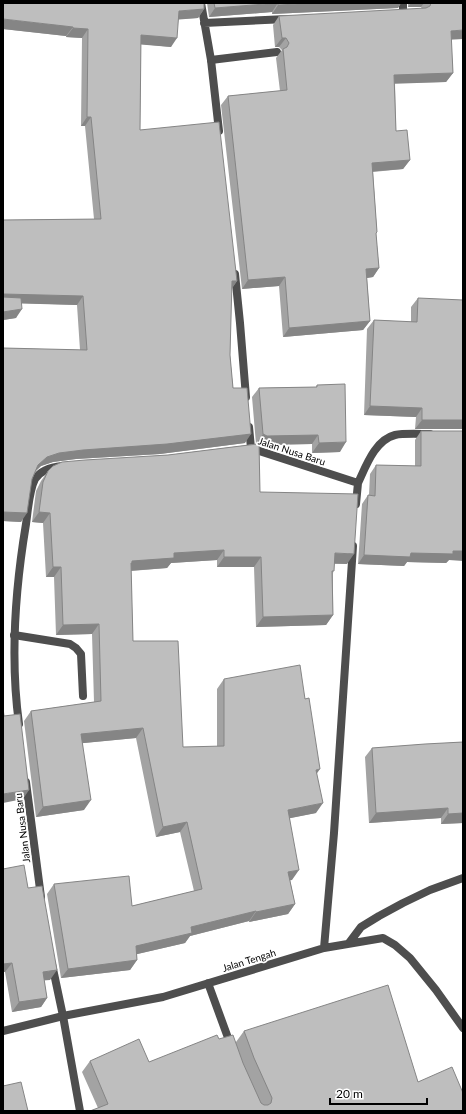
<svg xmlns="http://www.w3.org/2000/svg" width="466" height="1114" viewBox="0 0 466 1114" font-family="Lato,sans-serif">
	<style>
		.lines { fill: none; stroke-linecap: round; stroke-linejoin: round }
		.lane { stroke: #4e4e4e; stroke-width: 8 }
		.street { stroke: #4e4e4e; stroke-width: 8 }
		.wall { fill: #a3a3a3 }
		.shaded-wall { fill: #858585 }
		.building { fill: #bebebe; stroke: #858585 }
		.labels { text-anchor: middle; stroke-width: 3.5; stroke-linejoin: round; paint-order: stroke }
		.street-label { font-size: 10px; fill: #000; stroke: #fff }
	</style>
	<rect width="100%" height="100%" fill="#fff"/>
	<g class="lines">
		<path class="lane" d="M211 60 277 52
			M14 635 70 644 76 648 81 654 83 696
			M63 1016 80 1111"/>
		<path class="street" d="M201 3 211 60 219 131
			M403 13V3
			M204 23 287 19
			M235 274 240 323 246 397
			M249 427 251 448
			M250 448 358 483C366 466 375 440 395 435 404 433 420 434 430 434
			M356 504 358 483
			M19 724C10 658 15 590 26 524 28 510 29 491 35 479 41 470 52 467 62 466
			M26 782 41 897
			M349 943 361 927 379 916 403 903 430 890 463 878
			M324 948 334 833 353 546
			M52 964 63 1016
			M208 983 231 1046
			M3 1031 63 1016 163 997 324 948 383 938 395 945 410 958 436 990 463 1028"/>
	</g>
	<path class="wall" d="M207 3H401L398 8 272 14V12L209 17Z
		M408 3H463L451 40 453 73 446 82 395 83 396 131 410 160 403 169 373 172 377 232 376 234 379 268 373 277 367 278 370 321 363 330 283 337 279 286 242 289 221 105 228 96 280 91 276 58 282 50 279 47H275L273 25 279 16 422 9 421 7H408Z
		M204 9 198 18 178 19 171 47 141 44 140 130 237 281 231 289 230 355 233 388 245 443 160 454 76 459 53 462 41 466 36 471 32 479 21 522 3 521V348L80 350 77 305 21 303 16 318 3 320V220L94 219 85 126H81L82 38 66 37V36L3 29Z
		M418 298 463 429H415L416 417 364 415 367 329 374 320 411 322V307Z
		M317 385 340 452 312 453V444L259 445 260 492 347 564H334L333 574V615L326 625 256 627 254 567H217V560L171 563 167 568 131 571 133 641 183 747H217V689L224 679 305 699 317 773 316 813 290 818 292 880H290L295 904 288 914 249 922V921L190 936 185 943 137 954V960L130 970 61 978 47 894 54 884 132 906 194 891 180 832 156 837 136 738 83 743 84 810 36 817 24 721 31 711 94 702 92 634 56 635 54 577H46L43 523 32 522 36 491 41 481 48 471 168 455 256 444 252 397 259 388 316 387Z
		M421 431 449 560 446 563 407 562 404 566 358 564 362 504 368 495H369L370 474 376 465 415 466V440Z
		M463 742V823L441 824V818L369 823 365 757 372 748Z
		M3 869 28 888 50 980H44L47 998 41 1007 12 1012 5 972H3Z
		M244 1031 418 1082 463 1111 98 1108 82 1072 90 1061 149 1062 219 1039 236 1042Z"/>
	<path class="shaded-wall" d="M278 3 272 12 209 17 215 8Z
		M317 3H401L398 8 272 14 278 5Z
		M411 3H424L421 7H408Z
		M204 9 198 18 173 20 179 11Z
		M3 19 73 27 66 36 3 29Z
		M73 28 88 29 82 38 66 37Z
		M463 30V39L445 40 451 31Z
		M141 35 177 38 171 47 135 44Z
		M282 38H286L279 47H275Z
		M453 73 446 82 388 84 394 75Z
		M87 117H91L85 126H81Z
		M410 160 403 169 366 172 372 163Z
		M379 268 373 277 360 279 366 269Z
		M285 277 279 286 242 289 248 280Z
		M232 281H237L231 290Z
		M3 294 83 296 77 305 3 303Z
		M22 309 16 318 3 320V312Z
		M370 321 363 330 283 337 289 328Z
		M370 406 422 408 416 417 364 415Z
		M422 420H463V429H415Z
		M251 434 245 443 160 454 76 459 53 462 41 466 32 474 38 465 47 457 59 453 83 450Z
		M263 434 318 435 312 444 260 445 256 444Z
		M346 442 340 452 312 453 319 443Z
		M3 512 27 513 21 522 3 521Z
		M39 512 50 513 43 523 32 522Z
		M224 550 217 560 171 563 167 568 127 571 124 573 132 561 174 553Z
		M453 551H463V561L449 560 446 563 407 562 404 566 358 564 364 555 411 553Z
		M335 553 354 554 347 564 328 563Z
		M224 557H261L254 567H217Z
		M53 567H61L54 577H46Z
		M333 615 326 625 256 627 263 617Z
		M99 624 92 634 56 635 63 625Z
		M143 728 136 738 74 744 81 734Z
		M320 769 313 779 316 770Z
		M29 790 23 799 3 803V794Z
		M91 800 84 810 36 817 43 807Z
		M323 803 316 813 281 820 288 810Z
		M448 808 441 818 369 823 376 813Z
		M463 813V823L441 824 448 814Z
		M187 822 180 832 156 837 163 827Z
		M299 870 292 880 281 882 288 872Z
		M295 904 288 914 249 922 256 912Z
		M256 911 249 921 190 936 185 943 129 956 136 946 191 927Z
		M137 960 130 970 61 978 68 969Z
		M12 963 5 972H3V964Z
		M57 970 50 980 36 981 43 972Z
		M47 998 41 1007 12 1012 19 1002Z"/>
	<path class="building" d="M3 3H204V9L179 11 177 38 141 35 140 130 219 122 237 281H232L230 355 233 388H247L251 434 167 444 83 450 59 453 47 457 38 465 32 479 27 513 3 512V348L87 350 83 296 3 294V220L101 219 91 117H87L88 29 73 28V27L3 19Z
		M214 3H317L278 5V3L215 8Z
		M431 3H463V30L451 31 453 73 394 75 396 131 407 130 410 160 372 163 377 232 376 233 379 268 366 269 370 321 289 328 285 277 248 280 228 96 287 90 283 49 287 47 289 43 286 38H282L279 16 426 8 430 6Z
		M3 297 21 298 22 309 3 312Z
		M418 298 463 300V420H422V408L370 406 374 320 417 322Z
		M345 384 346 442 319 443 318 435 267 436 263 434 259 388 317 387V385Z
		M421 431H463V551H453V554L411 553 410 557 364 555 368 495 375 496 376 465 421 466Z
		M257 444H259L260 492 358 494 354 554 335 553 334 571H332L333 615 263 617 261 557H224V550L174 553V558L132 561V563H131L133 641H178L183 747 224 746V679L300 665 305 699 309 698 320 769 316 770 323 803 288 810 299 870 288 872 295 904 256 912V911L191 927 192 933 136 946 137 960 68 969 54 884 129 876 132 906 202 889 187 822 163 827 143 728 81 734 91 800 43 807 31 711 101 701 99 624 63 625 61 567H53L50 513 39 512 43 482 48 471 53 466 62 462 85 460 168 455Z
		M3 708 4 716 20 714 29 790 3 794Z
		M463 742V813L448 814V808L376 813 372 748 425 744Z
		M24 865 28 888 42 886 57 970 43 972 47 998 19 1002 12 963 3 964V869Z
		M388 985 418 1082 452 1067 463 1093V1111H90L108 1104 90 1061 139 1039 149 1062 217 1035 219 1039 233 1035 243 1063 261 1103 264 1105H268L271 1103 272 1098 254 1058 244 1031Z
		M21 1082 28 1111H3V1086Z"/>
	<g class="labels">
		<g class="street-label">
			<text transform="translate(292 451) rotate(18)" y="4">Jalan Nusa Baru</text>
			<text transform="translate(22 828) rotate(-97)" y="4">Jalan Nusa Baru</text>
			<text transform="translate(249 960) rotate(-17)" y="4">Jalan Tengah</text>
		</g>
	</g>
	<rect width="466" height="1114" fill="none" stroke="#000000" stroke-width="8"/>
	<path d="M330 1098v6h97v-6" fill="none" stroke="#000000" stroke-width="2"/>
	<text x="336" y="1098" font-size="12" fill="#000000" stroke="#ffffff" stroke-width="3" paint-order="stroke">20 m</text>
</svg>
